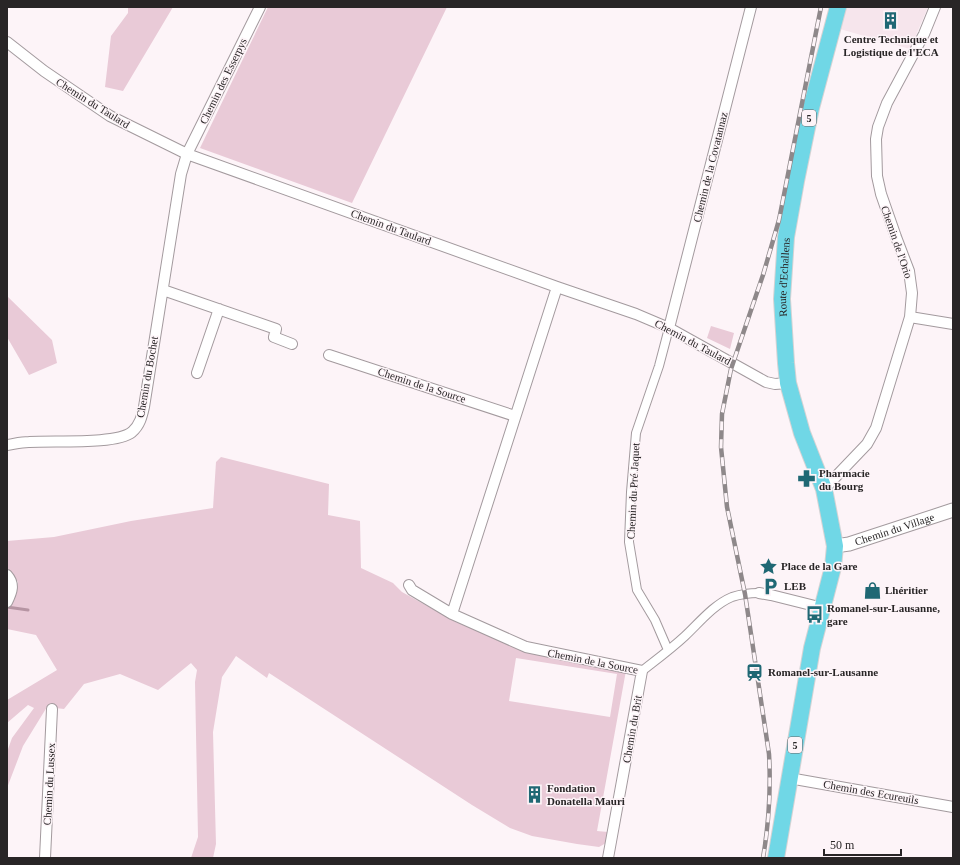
<svg xmlns="http://www.w3.org/2000/svg" width="960" height="865" viewBox="0 0 960 865" font-family="'Times New Roman',serif">
	<style>
		.built { fill: #f6e5ec }
		.green { fill: #e9cad7; fill-rule: evenodd }
		.lines { fill: none; stroke-linecap: round; stroke-linejoin: round }
		.stream { stroke: #b695a3; stroke-width: 3 }
		.pedestrian-casing { stroke: #a39a9e; stroke-width: 10 }
		.minor-casing { stroke: #a39a9e; stroke-width: 12 }
		.tertiary-casing { stroke: #a39a9e; stroke-width: 15 }
		.primary-casing { stroke: #d4d3d4; stroke-width: 18 }
		.pedestrian { stroke: #fff; stroke-width: 8 }
		.minor { stroke: #fff; stroke-width: 10 }
		.tertiary { stroke: #fff; stroke-width: 13 }
		.primary { stroke: #70d7e6; stroke-width: 16 }
		.rail-casing { stroke: #8e888a; stroke-width: 4.5 }
		.rail { stroke: #fdf4f8; stroke-width: 3; stroke-dasharray: 9; stroke-linecap: butt }
		.labels { text-anchor: middle; stroke-width: 3; stroke-linejoin: round; paint-order: stroke }
		.shield { fill: #fdf4f8; stroke: #686365; stroke-width: 1 }
		.shield-label { font-size: 10px; font-weight: bold; fill: #282526 }
		.poi-label { font-size: 11px; font-weight: bold; fill: #282526; stroke: #fdf4f8; text-anchor: start }
		.street-label { font-size: 11px; fill: #282526; stroke: #fdf4f8 }
	</style>
	<rect width="100%" height="100%" fill="#fdf4f8"/>
	<path class="built" d="M847 7H928L910 49 840 29Z"/>
	<path class="green" d="M128 7H173L123 91 105 87 111 36 128 13Z
		M268 7H447L352 203 200 148Z
		M7 296 52 340 57 363 29 375 7 337Z
		M711 326 734 333 730 349 707 338Z
		M221 457 329 484 328 515 360 521 361 568 393 583 402 592 456 622 536 654 627 665 597 831 608 832 606 843 599 847 577 844 532 836 510 828 472 805 269 673 267 678 236 656 222 677 213 732 216 844 213 858H191L198 837 195 682 197 670 191 663 158 690 120 674 84 684 64 709 47 707 23 746 7 788V752L12 738 34 708 28 705 7 723V700L57 670 36 635 7 629V600L14 601 18 582 10 571 7 569V541L54 537 131 521 213 508 216 462ZM516 658 617 674 610 717 509 701Z"/>
	<g class="lines">
		<path class="stream" d="M7 607 28 610"/>
		<defs>
			<path id="pedestrian" d="M668 650 655 620 637 590 629 542 631 492 636 433 659 366 669 328
				M642 671C656 660 671 649 685 636 699 623 713 605 732 597 741 594 750 593 759 593"/>
			<path id="minor" d="M7 42 44 71 110 116 187 154 557 287 636 314 669 328 766 382 775 384 788 383
				M163 290 276 329 274 337 292 344
				M910 317 953 324
				M669 328 751 7
				M329 355 515 416
				M197 373 219 309
				M7 445C14 444 21 442 29 442 52 440 116 445 132 432 140 425 142 416 144 407L181 174 187 154 260 7
				M824 489 867 444 876 428 910 317 912 293 909 271 896 237 881 194 877 176 876 139 878 127 887 103 924 34 935 7
				M7 575C15 584 12 592 7 602
				M409 585 412 590 452 614 526 647 642 671 608 858
				M759 593 771 595 823 608
				M452 614 557 287
				M789 778 953 807
				M45 858 52 709"/>
			<g id="tertiary">
				<path id="s1" d="M835 546 849 544 953 510"/>
			</g>
			<g id="primary">
				<path id="s2" d="M776 858 812 648 833 567 835 546 824 489 802 433 788 383 786 363 782 299 786 237 796 181 811 108 838 7"/>
			</g>
		</defs>
		<use href="#pedestrian" class="pedestrian-casing"/>
		<use href="#minor" class="minor-casing"/>
		<use href="#tertiary" class="tertiary-casing"/>
		<use href="#primary" class="primary-casing"/>
		<use href="#pedestrian" class="pedestrian"/>
		<use href="#minor" class="minor"/>
		<use href="#tertiary" class="tertiary"/>
		<use href="#primary" class="primary"/>
		<defs>
			<path id="rail" d="M763 858C769 823 771 790 769 754L745 594 727 507 721 447 722 414 731 369 763 275 779 220 821 7"/>
		</defs>
		<use href="#rail" class="rail-casing"/>
		<use href="#rail" class="rail"/>
	</g>
	<defs>
		<symbol id="building-bare" viewBox="-9 -9 18 18"><path d="M-4-6H4V6H1V3H-1V6H-4ZM-2.5-4.3h1.7v1.8h-1.7ZM.8-4.3h1.7v1.8H.8ZM-2.5-1h1.7V.8h-1.7ZM.8-1h1.7V.8H.8Z" fill="#1f6874" stroke="#fdf4f8" stroke-width="2.5" paint-order="stroke"/></symbol>
		<symbol id="pharmacy-bare" viewBox="-9 -9 18 18"><path d="M-2-6h4v4h4v4h-4v4h-4v-4h-4v-4h4Z" fill="#1f6874" stroke="#fdf4f8" stroke-width="2.5" paint-order="stroke"/></symbol>
		<symbol id="sight-bare" viewBox="-9 -9 18 18"><path d="M0-6L1.8-2.2L6-1.7L2.9 1.2L3.7 5.4L0 3.3L-3.7 5.4L-2.9 1.2L-6-1.7L-1.8-2.2Z" fill="#1f6874" stroke="#fdf4f8" stroke-width="2.5" paint-order="stroke"/></symbol>
		<symbol id="parking-bare" viewBox="-9 -9 18 18"><path d="M-3.5-5.5H1a3.5 3.5 0 0 1 0 7H-1V5.5H-3.5ZM-1-3.4V-.6H.8a1.4 1.4 0 0 0 0-2.8Z" fill="#1f6874" stroke="#fdf4f8" stroke-width="2.5" paint-order="stroke"/></symbol>
		<symbol id="shop-bare" viewBox="-9 -9 18 18"><path d="M-5-2.5h2.3a2.7 3.5 0 0 1 5.4 0H5L5.5 6h-11ZM-1.5-2.5h3a1.5 2.3 0 0 0-3 0Z" fill="#1f6874" stroke="#fdf4f8" stroke-width="2.5" paint-order="stroke"/></symbol>
		<symbol id="bus-bare" viewBox="-9 -9 18 18"><path d="M-5-6H5V4H4V6H2V4H-2V6H-4V4H-5ZM-3.5-4V0h7V-4ZM-3.5 1.2v1.5H-2V1.2ZM2 1.2v1.5H3.5V1.2Z" fill="#1f6874" stroke="#fdf4f8" stroke-width="2.5" paint-order="stroke"/></symbol>
		<symbol id="station-bare" viewBox="-9 -9 18 18"><path d="M-3-6H3Q5-6 5-4V2Q5 4 3 4L4.5 6H3L1.5 4h-3L-3 6H-4.5L-3 4Q-5 4-5 2V-4Q-5-6-3-6ZM-3.5-4v3h7v-3ZM-3.5 1v1.5H-2V1ZM2 1v1.5H3.5V1Z" fill="#1f6874" stroke="#fdf4f8" stroke-width="2.5" paint-order="stroke"/></symbol>
	</defs>
	<g fill-rule="evenodd">
		<use href="#building-bare" x="878" y="8" width="25" height="25"/>
		<use href="#pharmacy-bare" x="794" y="466" width="25" height="25"/>
		<use href="#sight-bare" x="756" y="554" width="25" height="25"/>
		<use href="#parking-bare" x="758" y="574" width="25" height="25"/>
		<use href="#shop-bare" x="860" y="578" width="25" height="25"/>
		<use href="#bus-bare" x="802" y="602" width="25" height="25"/>
		<use href="#station-bare" x="742" y="660" width="25" height="25"/>
		<use href="#building-bare" x="522" y="782" width="25" height="25"/>
	</g>
	<g class="labels">
		<g class="shield">
			<rect x="802" y="110" width="14" height="16" rx="3"/>
			<rect x="788" y="737" width="14" height="16" rx="3"/>
		</g>
		<g class="shield-label">
			<text x="809" y="122">5</text>
			<text x="795" y="749">5</text>
		</g>
		<g class="poi-label">
			<text x="891" y="43" text-anchor="middle">Centre Technique et<tspan x="891" dy="13">Logistique de l'ECA</tspan></text>
			<text x="819" y="477">Pharmacie<tspan x="819" dy="13">du Bourg</tspan></text>
			<text x="781" y="570">Place de la Gare</text>
			<text x="784" y="590">LEB</text>
			<text x="885" y="594">Lhéritier</text>
			<text x="827" y="612">Romanel-sur-Lausanne,<tspan x="827" dy="13">gare</tspan></text>
			<text x="768" y="676">Romanel-sur-Lausanne</text>
			<text x="547" y="792">Fondation<tspan x="547" dy="13">Donatella Mauri</tspan></text>
		</g>
		<g class="street-label">
			<text transform="translate(223 81) rotate(-64)" y="4">Chemin des Esserpys</text>
			<text transform="translate(93 103) rotate(32)" y="4">Chemin du Taulard</text>
			<text transform="translate(710 167) rotate(-76)" y="4">Chemin de la Covatannaz</text>
			<text transform="translate(391 227) rotate(20)" y="4">Chemin du Taulard</text>
			<text transform="translate(897 242) rotate(71)" y="4">Chemin de l'Orio</text>
			<text dy="4" stroke="none"><textPath href="#s2" startOffset="594">Route d'Echallens</textPath></text>
			<text transform="translate(693 342) rotate(28)" y="4">Chemin du Taulard</text>
			<text transform="translate(147 377) rotate(-80)" y="4">Chemin du Bochet</text>
			<text transform="translate(422 385) rotate(18)" y="4">Chemin de la Source</text>
			<text transform="translate(633 491) rotate(-87)" y="4">Chemin du Pré Jaquet</text>
			<text dy="4" stroke="none"><textPath href="#s1" startOffset="62">Chemin du Village</textPath></text>
			<text transform="translate(593 661) rotate(11)" y="4">Chemin de la Source</text>
			<text transform="translate(632 729) rotate(-80)" y="4">Chemin du Brit</text>
			<text transform="translate(49 784) rotate(-87)" y="4">Chemin du Lussex</text>
			<text transform="translate(871 792) rotate(10)" y="4">Chemin des Ecureuils</text>
		</g>
	</g>
	<rect width="960" height="865" fill="none" stroke="#282526" stroke-width="16"/>
	<path d="M824 849v6h77v-6" fill="none" stroke="#282526" stroke-width="2"/>
	<text x="830" y="849" font-size="12" fill="#282526" stroke="#fdf4f8" stroke-width="3" paint-order="stroke">50 m</text>
</svg>
